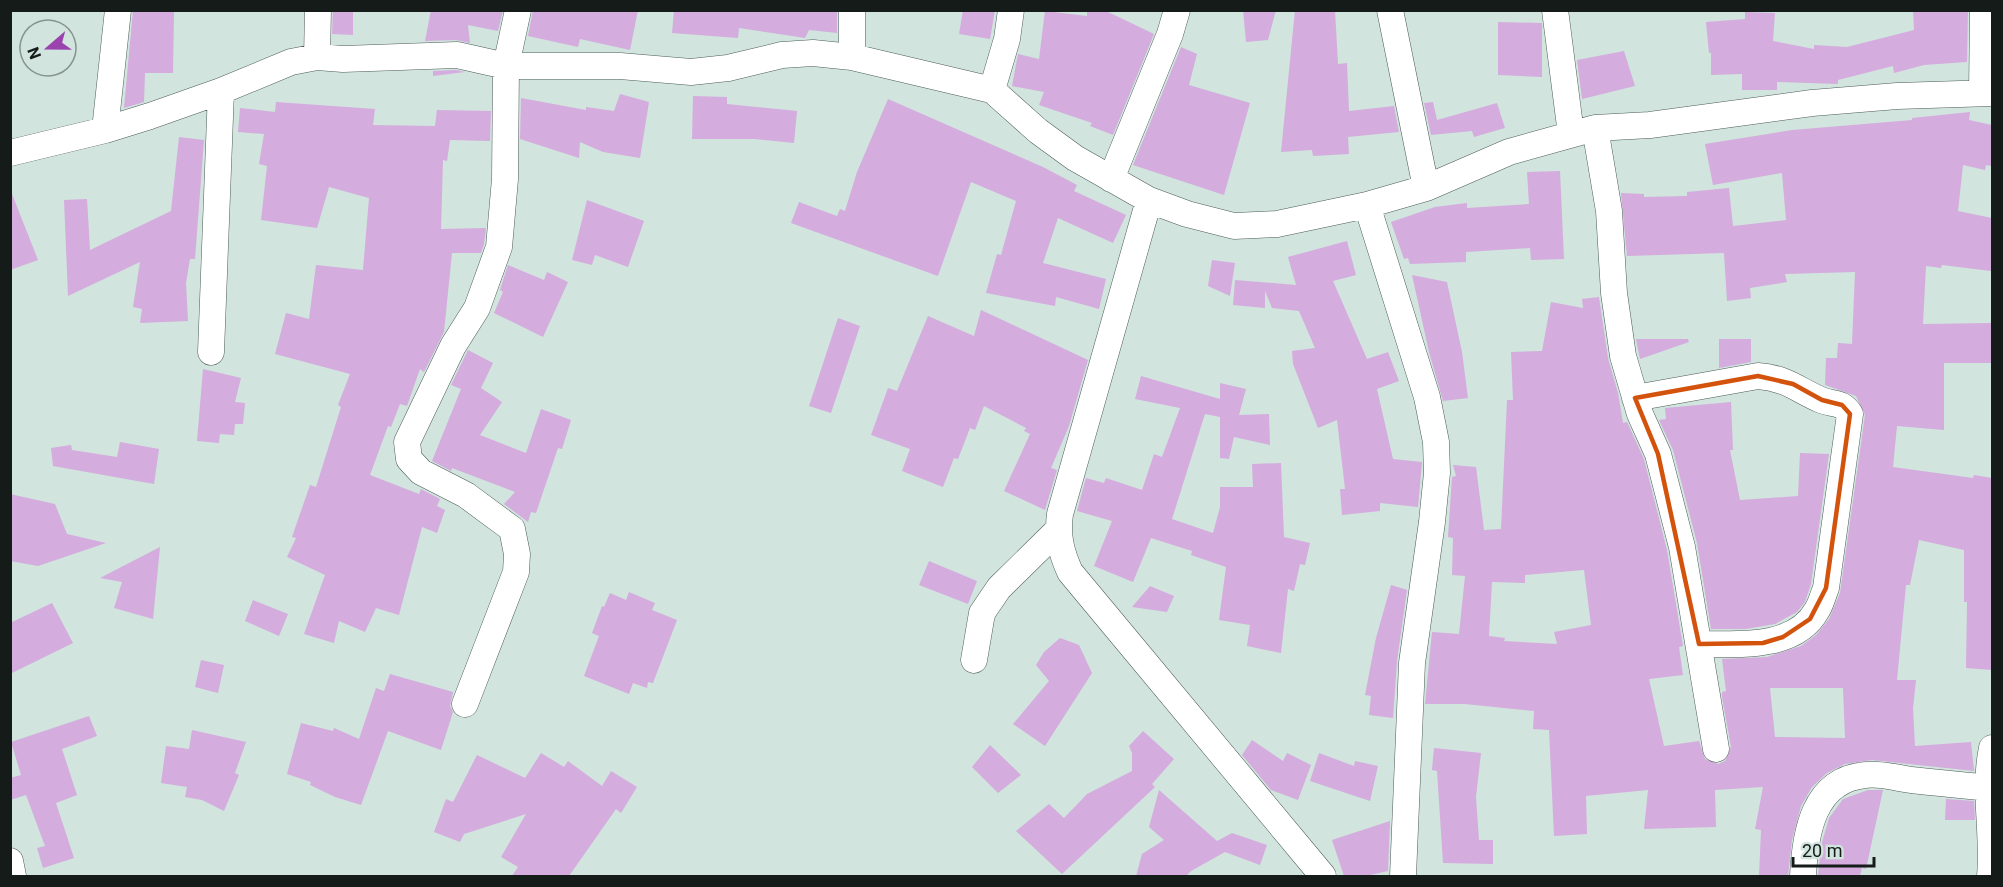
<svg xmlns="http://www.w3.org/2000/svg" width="2003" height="887" viewBox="0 0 2003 887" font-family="Roboto,sans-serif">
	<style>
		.building { fill: #d4acde; fill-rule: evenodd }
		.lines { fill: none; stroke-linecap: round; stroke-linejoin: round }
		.street-casing { stroke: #4d5c58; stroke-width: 27 }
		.street { stroke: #fff; stroke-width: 26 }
		.marked { fill: none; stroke: #d3530d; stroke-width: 4.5; stroke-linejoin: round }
	</style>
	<rect width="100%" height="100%" fill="#d1e4de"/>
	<path class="building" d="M133 10H174L173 73H145L144 102 124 108Z
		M333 10H353V35L332 34Z
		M431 10H503L498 31 468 25 470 43 456 40 425 41Z
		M533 10H638L630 50 580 39 578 47 528 36Z
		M674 10H837V33L809 30 805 38 739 28 738 38 672 33Z
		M963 10H995L990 39 959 34Z
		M1087 10H1104L1154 34 1113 135 1090 126 1092 123 1039 105 1044 92 1012 86 1018 54 1039 59 1045 11 1087 16Z
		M1243 10H1276L1268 40 1246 42Z
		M1295 10H1335L1338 64 1347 63 1349 111 1394 106 1399 132 1348 137 1349 154 1313 156 1312 150 1281 152Z
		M1913 10H1968L1967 62 1924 65 1894 73 1893 66 1838 80V84L1777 82V90H1742V74L1711 75V53H1709L1706 22 1745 19V12L1775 13 1773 41 1814 49V45L1847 47 1914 30Z
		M1498 22 1542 23V77L1498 75Z
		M1181 47 1197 54 1189 85 1250 103 1224 195 1133 165Z
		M1624 51 1635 86 1582 99 1577 60Z
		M456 70 465 72 433 76V71Z
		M620 94 649 102 640 158 603 152 580 142 579 158 520 139 521 98 586 110V107L614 111Z
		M693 96 727 97V104L797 111 794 143 755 139H692Z
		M888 99 1043 167 1077 185 1074 191 1126 215 1113 243 1058 218 1043 263 1106 279 1099 309 1056 297 1055 306 986 293 997 254 1001 255 1016 201 971 182 938 276 791 223 799 202 837 216 840 209 845 211 857 172Z
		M276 102 375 109 373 125 435 126 437 110 491 111 490 141 450 140 447 161 443 160 441 229 486 228 484 244 481 253H452L444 332 424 372 420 369 407 406 400 404 391 427 388 426 370 475 419 494 421 489 440 499 437 506 445 510 437 533 422 527 399 615 376 608 365 632 339 621 334 643 304 634 325 575 287 557 296 538 292 537 310 485 316 487 341 407 338 405 350 374 275 354 286 313 309 319 316 265 363 270 369 198 329 187 317 228 261 220 267 166 259 164 264 134 238 132 240 108 275 112Z
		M1433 102 1437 120 1497 103 1505 128 1474 137 1472 131 1431 135 1424 103Z
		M1970 112 1969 120 1992 125V166L1986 165 1985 170 1963 165 1958 211 1992 218 1991 271 1942 265 1941 268 1926 266 1923 324 1992 323V363H1944V430L1897 426 1893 467 1973 478 1974 475 1992 478V670L1966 668 1967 602H1964V550L1919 540 1910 585H1906L1897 680H1916L1913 708 1915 746 1971 742 1974 771 1872 760 1845 764 1827 773 1812 787 1801 806 1792 840 1788 876H1759L1761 830 1755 829 1763 787 1715 790 1716 827 1644 829 1648 790 1586 796 1587 834 1554 836 1549 730 1533 729 1534 711 1465 704H1425L1432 632 1459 634 1465 576 1452 575 1453 538 1448 537 1452 477 1456 476 1453 465 1476 467 1484 530 1501 529 1507 400H1513L1511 352 1542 351 1551 302 1583 308 1582 299 1599 297 1608 358 1618 393 1623 423 1627 422 1644 459 1667 550 1683 646 1679 647 1683 675 1649 679 1664 746 1699 741 1705 759 1718 764 1725 761 1731 747 1722 697V692L1726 691 1722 659 1767 657 1801 646 1816 635 1829 619 1840 593 1865 415 1856 396 1825 385 1826 358H1837L1838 343 1852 344 1855 272 1785 274 1787 282 1750 288 1751 298 1727 301 1724 253 1627 256 1621 193 1644 194V197L1687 196V192L1729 188 1733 226 1786 220 1782 173 1713 185 1705 144 1792 130 1912 120V118ZM1584 570 1591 625 1554 632 1557 644 1504 641 1505 638 1489 636 1492 582 1525 583V575ZM1770 688H1843L1845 738 1775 737Z
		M179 137 204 140 195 259H190L186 283 188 321 140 323 142 309 133 307 140 262 68 296 64 200 87 199 90 250 171 211Z
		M1560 171 1564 259 1531 260 1530 248 1466 252V262L1410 264 1408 258 1404 259 1391 222 1435 207 1467 203V208L1529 204 1527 172Z
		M12 194 38 260 10 270V195Z
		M587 200 644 221 628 267 595 255 592 265 572 260Z
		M1347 241 1356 275 1333 281 1367 359 1388 352 1399 381 1377 389 1393 459 1422 462 1418 507 1380 503V511L1342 515 1340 489H1345L1337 420 1318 428 1293 364 1292 351 1315 348 1299 311 1272 308 1265 291V308L1233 305 1235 280 1296 285 1288 257Z
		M1212 260 1235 263 1230 296 1208 286Z
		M508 265 544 280 547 272 568 282 543 337 494 313 503 292 500 290Z
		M1412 275 1447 282 1462 352 1468 398 1443 401 1429 352Z
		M981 310 1088 360 1069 426 1051 468 1057 470 1045 510 1004 491 1030 434 1024 431 1026 428 984 406 975 430 970 428 958 459 954 458 943 487 902 471 910 449 871 435 888 388 897 391 928 316 974 336Z
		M838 318 860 326 831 413 809 406Z
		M1636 339H1688L1689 342 1640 359Z
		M1719 339H1751V362L1719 368Z
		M468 350 493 363 481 388 502 402 480 435 526 453 541 409 571 420 562 449 558 448 536 513 531 512 528 522 504 504 515 492 452 468 451 471 432 461 461 389 451 385Z
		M203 369 241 378 235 402 245 403 243 424H235L234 435 220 434 219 443 197 441Z
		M1141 376 1220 399V383L1246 389 1239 415 1269 414 1270 445 1234 437 1229 459 1220 458V417L1205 414 1172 519 1213 533 1220 507V487H1253L1252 464 1281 463 1284 537 1310 543 1305 565 1300 564 1294 591 1288 589 1281 653 1247 646 1250 625 1219 620 1226 567 1191 555 1192 551 1151 538 1133 582 1094 566 1112 521 1077 511 1086 478 1104 483 1106 478 1142 490 1154 454 1162 457 1180 408 1135 399Z
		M1731 402 1733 450H1730L1740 500 1798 496 1800 453 1829 454 1811 584 1805 602 1797 612 1775 624 1746 629H1711L1697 543 1673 450 1659 420 1666 419 1665 408Z
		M120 442 159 449 154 484 53 466 51 448 71 445 72 450 117 457Z
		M10 494 55 504 67 534 106 543 38 566 10 561Z
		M160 547 153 619 114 608 122 582 100 578Z
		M929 561 977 581 968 604 919 585Z
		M1391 585 1407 590 1397 661 1393 718 1369 715 1371 696 1365 695 1376 638Z
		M1150 586 1174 596 1167 612 1132 607Z
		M629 592 655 603 652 610 677 620 653 683 648 682 647 688 633 683 629 694 584 676 599 636 592 633 602 606 604 607 610 593 626 600Z
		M253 600 288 614 279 636 245 621Z
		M52 603 73 643 10 674V623Z
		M1060 638 1079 645 1092 673 1045 746 1013 724 1049 681 1036 665 1044 652Z
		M201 660 224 665 218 693 195 687Z
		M390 674 453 692 450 706 453 712 441 750 388 731 361 805 335 797 310 785 311 782 287 774 301 723 333 731 334 728 359 739 376 688 384 691Z
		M89 716 97 736 62 749 77 795 56 803 74 858 43 868 37 848 45 846 26 795 10 800V778L21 775 11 742Z
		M192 730 246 742 235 773 239 775 224 811 202 800 185 797 187 787 161 783 166 746 189 749Z
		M1143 731 1174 759 1152 784 1155 787 1062 874 1016 831 1049 804 1064 818 1087 794 1132 771V753L1129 746Z
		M1252 740 1283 761 1287 753 1311 765 1298 800 1271 790 1242 755Z
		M990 745 1021 775 998 793 972 767Z
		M1434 748 1481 753 1476 797 1479 840H1493V864L1443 863 1437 771 1432 770Z
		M541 753 564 767 568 761 602 786 611 771 637 787 621 813 616 809 569 876H512L518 867 501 857 526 814 464 834 460 842 434 832 446 799 453 802 477 755 525 778Z
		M1319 753 1354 766 1355 761 1378 766 1370 801 1310 781Z
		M1159 790 1217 841 1232 833 1267 845 1260 865 1225 852 1191 871 1186 876H1136L1142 854 1164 840 1149 827Z
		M1868 790H1883L1866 869 1862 868 1860 876H1818L1821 846 1829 818 1843 799Z
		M1946 799 1974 801 1975 820H1945Z
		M1390 821 1388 871 1366 876H1344L1332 840Z"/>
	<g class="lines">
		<defs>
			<path id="street" d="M852 10V57
				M1390 10 1426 188
				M1555 10 1571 134
				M317 57 318 10
				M992 90 1007 39 1011 10
				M1982 92 1983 10
				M1595 128 1609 211 1614 293 1623 356 1640 414 1658 454 1682 547 1716 749
				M105 130 118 10
				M10 153 105 130 150 116 221 91 291 62 317 57 343 59 457 55 506 66H620L691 72 728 68 782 55 813 53 852 57 992 90 1038 131 1075 158 1149 200 1187 214 1234 226 1277 224 1367 205 1426 188 1509 152 1595 128 1650 125 1812 103 1897 96 1992 93
				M1111 179 1170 34 1177 10
				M1149 200 1060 514C1057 536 1061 552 1070 572L1323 876
				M1367 205 1427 397 1436 442 1437 473 1432 522 1412 663 1403 876
				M211 352 221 91
				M1635 398 1758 376C1786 378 1796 389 1821 400 1833 405 1842 401 1850 414L1826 588C1823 595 1821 604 1817 610 1795 650 1737 644 1699 644
				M974 660 982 613 999 588 1058 530
				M465 704 516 572 517 554 512 529 466 495 421 472 409 459 407 442 453 346 477 308 499 247 505 179 506 66 518 10
				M10 861 13 876
				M1803 876C1805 834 1813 779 1866 775 1880 773 1897 778 1911 780 1937 783 1963 785 1989 788
				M1990 876C1994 834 1983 790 1992 748"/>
		</defs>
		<use href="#street" class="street-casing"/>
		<use href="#street" class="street"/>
	</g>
	<path class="marked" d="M1758 376 1793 384 1822 400 1842 405 1850 414 1826 588 1810 619 1783 637 1763 643 1699 644 1658 454 1635 398Z"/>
	<rect width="2003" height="887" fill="none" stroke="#151b19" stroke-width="24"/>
	<g transform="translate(48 48) rotate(250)"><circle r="28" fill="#d1e4de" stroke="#86948f" stroke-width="1.5"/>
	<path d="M0-4.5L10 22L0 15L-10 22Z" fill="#9a43af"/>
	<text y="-9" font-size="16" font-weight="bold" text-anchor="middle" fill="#151b19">N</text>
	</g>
	<path d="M1793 857v9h81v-9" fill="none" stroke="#151b19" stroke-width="3"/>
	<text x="1802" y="857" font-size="18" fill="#151b19" stroke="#d1e4de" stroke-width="4.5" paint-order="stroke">20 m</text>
</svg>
